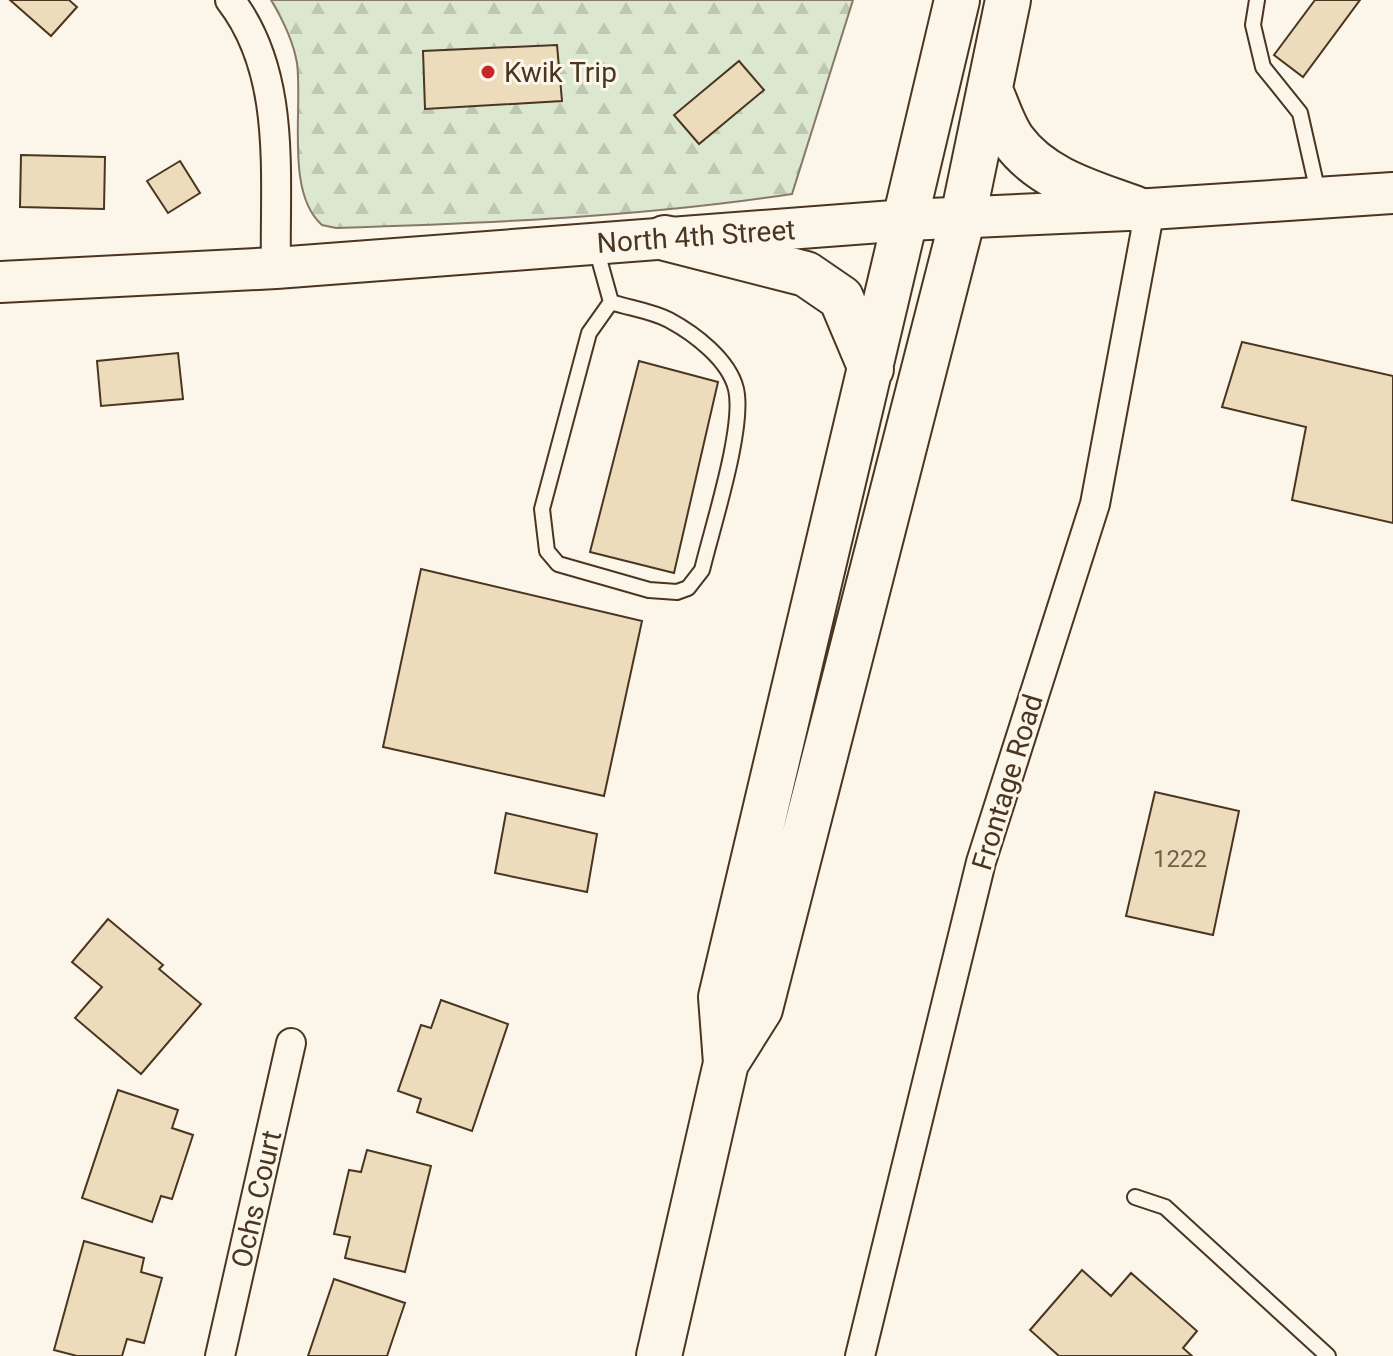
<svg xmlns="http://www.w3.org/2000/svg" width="1393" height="1356" viewBox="0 0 1393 1356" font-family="Roboto,sans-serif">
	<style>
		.forest { fill: url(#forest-firs); stroke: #887966; stroke-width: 2 }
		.building { fill: #ecdcbc; stroke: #4a3520; stroke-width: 2 }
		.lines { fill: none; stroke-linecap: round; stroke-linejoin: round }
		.lane-casing { stroke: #4a3520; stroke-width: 18 }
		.street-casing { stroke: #4a3520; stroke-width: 32 }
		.secondary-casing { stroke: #4a3520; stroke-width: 44 }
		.highway-casing { stroke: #4a3520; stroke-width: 48 }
		.lane { stroke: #fbf6e9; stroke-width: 14 }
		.street { stroke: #fbf6e9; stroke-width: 28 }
		.secondary { stroke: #fbf6e9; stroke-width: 40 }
		.highway { stroke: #fbf6e9; stroke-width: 44 }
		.poi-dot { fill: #c62828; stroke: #fbf6e9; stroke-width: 3 }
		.labels { text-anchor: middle; stroke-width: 6; stroke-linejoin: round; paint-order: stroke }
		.number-label { font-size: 24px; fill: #725f47 }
		.poi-label { font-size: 28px; fill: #4a3520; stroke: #fbf6e9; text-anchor: start }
		.street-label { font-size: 28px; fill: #4a3520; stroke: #fbf6e9 }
	</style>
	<defs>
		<pattern id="forest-firs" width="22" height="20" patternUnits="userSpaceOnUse" patternTransform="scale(2)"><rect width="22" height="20" fill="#dce7d0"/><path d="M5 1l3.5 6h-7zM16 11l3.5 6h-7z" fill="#bec7b2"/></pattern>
	</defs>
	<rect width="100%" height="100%" fill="#fbf6e9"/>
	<path class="forest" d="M271 0H853L792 194C641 217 489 223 336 228L322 225C285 193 303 109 297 63 293 40 283 20 271 0Z"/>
	<path class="building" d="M10 0H69L77 7 51 36Z
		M1315 0H1360L1303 77 1274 55Z
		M557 45 562 101 425 109 423 51Z
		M739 61 764 90 699 144 674 115Z
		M21 155 105 157 104 209 20 207Z
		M180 161 200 193 168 213 147 181Z
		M1242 342 1393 376V523L1292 500 1306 427 1222 407Z
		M178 353 183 399 101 406 97 361Z
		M639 361 718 382 674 573 590 552Z
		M421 569 642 621 604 796 383 747Z
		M1155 792 1239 811 1213 935 1126 916Z
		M506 813 597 834 587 892 495 873Z
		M108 919 163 965 159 969 201 1004 141 1074 75 1018 102 987 72 962Z
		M441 1000 508 1024 472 1131 417 1112 421 1099 398 1091 421 1025 431 1028Z
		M118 1090 178 1110 172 1128 193 1135 172 1199 161 1196 152 1222 82 1198Z
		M367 1150 431 1166 405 1272 345 1258 350 1237 334 1234 349 1170 361 1172Z
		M84 1241 144 1258 141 1272 162 1278 144 1343 127 1339 122 1356H77L54 1350Z
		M1082 1270 1111 1296 1131 1273 1197 1331 1183 1348 1192 1356H1059L1030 1330Z
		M334 1279 405 1303 387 1356H308Z"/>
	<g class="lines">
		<defs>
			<path id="lane" d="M1257 0 1253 25 1263 67 1300 113 1319 197
				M596 248 611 302C629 308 652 311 669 320 695 334 729 360 736 389 745 427 712 528 702 570L688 588 677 592 649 590 558 564 547 551 542 509 589 333 611 302
				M1135 1197 1165 1207 1328 1356"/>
			<path id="street" d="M230 0C288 75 274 178 276 268
				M220 1356 291 1043
				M860 1356 981 862 1095 504 1150 209"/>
			<path id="secondary" d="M0 282 276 268 907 220 1150 209 1393 193"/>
			<path id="highway" d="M990 90C997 106 1003 126 1013 140 1042 180 1093 193 1136 209
				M665 238 806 274 841 298 871 369
				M726 1063 760 1009 963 217 1008 0
				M659 1356 726 1063 721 997 957 0"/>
		</defs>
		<use href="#lane" class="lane-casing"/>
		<use href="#street" class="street-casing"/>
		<use href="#secondary" class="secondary-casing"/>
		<use href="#highway" class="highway-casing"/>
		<use href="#lane" class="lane"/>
		<use href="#street" class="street"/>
		<use href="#secondary" class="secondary"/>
		<use href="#highway" class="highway"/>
	</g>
	<circle class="poi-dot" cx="488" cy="72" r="8"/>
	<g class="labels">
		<g class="number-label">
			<text x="1180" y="867">1222</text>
		</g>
		<g class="poi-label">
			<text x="504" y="82">Kwik Trip</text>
		</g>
		<g class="street-label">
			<text transform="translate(696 236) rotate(-4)" y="10">North 4th Street</text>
			<text transform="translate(1007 782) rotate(-73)" y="10">Frontage Road</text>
			<text transform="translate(256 1199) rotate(-77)" y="10">Ochs Court</text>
		</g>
	</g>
</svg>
